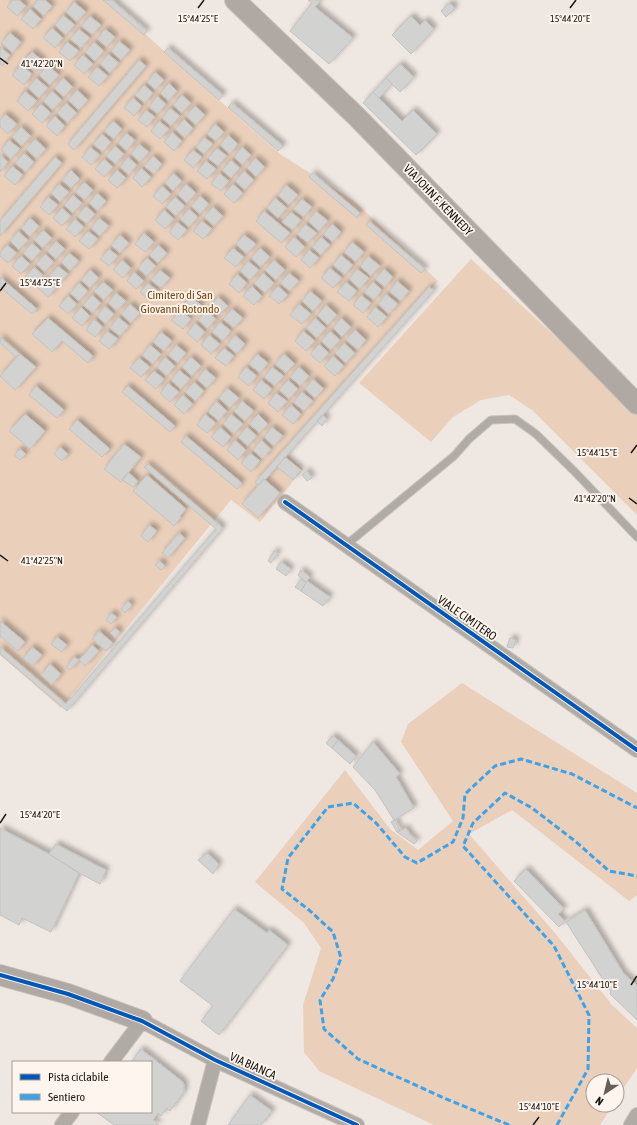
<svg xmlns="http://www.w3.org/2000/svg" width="637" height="1125" viewBox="0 0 637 1125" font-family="'Asap Condensed',sans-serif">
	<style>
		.green { fill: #ead0bb }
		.building { fill: #d2d2d1; stroke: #c2c2c1; filter: url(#shadow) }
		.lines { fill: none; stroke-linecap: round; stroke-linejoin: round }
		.lane-casing { stroke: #c8c1bc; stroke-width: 9 }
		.street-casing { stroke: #c8c1bc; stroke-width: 16 }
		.secondary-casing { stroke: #c8c1bc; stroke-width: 22 }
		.lane { stroke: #b1aba5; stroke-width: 7 }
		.street { stroke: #b1aba5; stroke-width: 14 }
		.secondary { stroke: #b0a9a3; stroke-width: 20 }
		.quiet { stroke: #3da2ea; stroke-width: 3; stroke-dasharray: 6 3; stroke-linecap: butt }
		.cycleway-casing { stroke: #fef5ee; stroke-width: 6 }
		.cycleway { stroke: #0057b8; stroke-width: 4 }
		.ticks { fill: none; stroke: #1b1611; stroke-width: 1.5 }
		.labels { text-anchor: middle; stroke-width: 3.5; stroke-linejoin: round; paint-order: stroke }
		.street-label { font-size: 12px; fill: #1b1611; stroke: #fef5ee }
		.park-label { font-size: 12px; fill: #78440c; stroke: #fef5ee }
		.ticks-label { font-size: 10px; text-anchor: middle; fill: #1b1611; stroke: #fef5ee; stroke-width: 3.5; stroke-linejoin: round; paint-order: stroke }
	</style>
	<defs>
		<filter id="shadow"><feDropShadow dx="3.5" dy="-3.5" stdDeviation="2" flood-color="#0004"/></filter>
	</defs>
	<rect width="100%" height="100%" fill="#efe7e1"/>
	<path class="green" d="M0 0H107L280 154 354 201 438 281 286 453 303 469 260 522 231 500 61 708 0 655Z
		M471 259 578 357 637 415V515L532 410 509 395 481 400 453 417 431 442 359 383Z
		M462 683 637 793V895L629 901 512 810 469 834 555 933 612 1005 637 1028V1068L617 1098V1081H593V1105H613L600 1125H434L319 1071 304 1052 303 1005 321 948 304 923 255 882 345 770 390 829 418 850 453 821 401 742 408 724Z"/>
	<path class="building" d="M13 0H19L26 6 17 16 7 7Z
		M38 0H45L52 6 44 16 33 6Z
		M103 0H112L147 31 144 35Z
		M308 0H321L315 7 353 38 329 64 290 31 312 3Z
		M74 2 86 12 77 22 66 12Z
		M450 3 455 8 446 17 441 11Z
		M30 9 41 19 33 29 21 19Z
		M63 15 75 25 66 35 55 25Z
		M90 16 101 25 93 35 81 26Z
		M411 16 420 25 425 20 434 29 411 54 392 35Z
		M52 28 63 38 55 48 43 38Z
		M79 29 90 38 81 48 70 39Z
		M105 29 115 37 107 47 97 39Z
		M10 33 21 42 13 53 1 43Z
		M119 41 130 50 121 60 111 51Z
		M67 42 79 51 70 61 59 52Z
		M94 42 104 51 95 61 85 52Z
		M0 47 10 55 2 66 0 64Z
		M168 48 223 95 219 100 164 52Z
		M32 52 43 61 35 72 23 61Z
		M108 54 119 63 110 73 100 64Z
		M83 55 93 64 84 74 74 65Z
		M139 60 146 66 74 150 68 144Z
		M400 64 414 77 400 92 386 78Z
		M21 65 32 74 24 85 12 75Z
		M47 65 59 75 50 85 39 75Z
		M97 67 108 76 99 86 88 77Z
		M155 72 164 80 156 90 147 82Z
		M36 78 48 88 39 98 28 88Z
		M63 78 73 87 64 97 54 88Z
		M386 78 392 84 379 98 373 92Z
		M169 83 177 91 169 101 160 93Z
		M144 85 153 93 145 103 135 95Z
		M77 90 88 100 79 110 68 100Z
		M25 91 37 101 28 111 17 101Z
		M52 91 62 100 53 110 43 101Z
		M373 92 402 121 413 110 437 134 416 155 363 103Z
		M182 95 191 103 182 113 173 105Z
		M157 96 166 104 158 114 149 107Z
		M133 98 142 106 134 116 124 108Z
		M66 103 77 113 68 123 57 113Z
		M232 103 283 146 278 151 228 107Z
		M41 104 51 113 42 123 32 114Z
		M195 106 205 115 196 125 186 116Z
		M170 108 180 116 171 126 162 118Z
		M146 110 155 117 147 127 138 120Z
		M5 114 17 124 8 134 0 127V120Z
		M55 116 65 126 57 136 46 126Z
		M184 119 193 128 185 138 175 129Z
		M113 121 122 129 114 139 104 131Z
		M159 121 169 129 160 139 151 131Z
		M215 124 224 132 216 141 207 134Z
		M21 127 31 136 22 146 12 137Z
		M172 132 182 141 174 151 164 142Z
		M126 133 135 140 127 151 118 143Z
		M102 134 111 142 103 152 93 144Z
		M228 135 238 144 230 154 220 145Z
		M204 137 213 144 204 154 196 147Z
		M35 139 46 149 37 159 26 149Z
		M9 140 20 149 11 159 1 150Z
		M139 144 149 152 140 162 131 154Z
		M115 146 124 154 116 164 106 156Z
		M90 147 100 155 91 165 82 157Z
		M242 147 251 155 243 165 234 157Z
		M217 148 227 156 218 166 208 158Z
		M193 150 202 157 193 168 184 160Z
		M24 153 34 162 26 172 15 163Z
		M0 155 8 162 0 172Z
		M153 156 162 164 154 174 144 166Z
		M55 157 62 163 0 236V221Z
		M128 157 137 165 129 175 120 167Z
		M255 158 265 167 256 177 247 168Z
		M104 159 113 167 104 177 95 169Z
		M231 160 240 168 231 178 222 170Z
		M206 161 216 169 207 179 197 171Z
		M12 166 23 175 15 185 4 176Z
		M141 168 151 177 142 187 133 178Z
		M71 170 80 179 71 188 62 180Z
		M117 170 126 178 117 188 108 180Z
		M244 171 254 180 245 190 235 181Z
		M173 173 182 181 173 191 165 183Z
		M219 173 229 181 221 191 211 184Z
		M313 173 360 213 357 218 309 177Z
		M84 182 93 190 85 200 75 192Z
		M59 184 69 192 60 202 51 193Z
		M186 184 196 193 187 203 177 194Z
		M233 184 243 193 234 203 224 194Z
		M286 185 298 195 289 205 278 195Z
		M162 186 171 194 162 204 153 196Z
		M97 193 106 201 98 211 89 203Z
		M73 195 82 203 73 213 64 205Z
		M200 196 209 204 200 214 191 206Z
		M48 197 58 205 49 215 40 207Z
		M175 197 185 206 176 216 166 207Z
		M275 198 287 208 278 218 267 208Z
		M302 199 312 207 304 217 293 209Z
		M86 206 95 214 87 224 77 216Z
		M213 207 223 216 214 226 204 217Z
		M62 208 71 216 62 226 53 218Z
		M189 209 198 217 189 227 180 219Z
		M164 210 174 219 165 229 155 220Z
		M264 211 290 233 281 243 256 221Z
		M316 211 328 221 319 231 308 221Z
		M291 212 301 220 293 230 282 222Z
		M30 218 39 226 30 237 21 228Z
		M99 218 109 226 100 236 91 228Z
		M75 219 84 227 75 237 66 229Z
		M202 221 212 229 203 239 193 231Z
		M369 221 425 269 421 273 366 225Z
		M177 222 187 230 178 240 169 232Z
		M305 224 317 233 308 243 297 234Z
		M332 224 341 232 333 242 323 234Z
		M43 230 52 238 43 248 34 240Z
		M18 231 28 240 19 250 10 241Z
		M88 231 98 239 89 249 79 241Z
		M144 233 154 242 145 252 135 244Z
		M120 235 129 243 120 253 111 245Z
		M244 235 256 244 247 254 236 244Z
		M294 237 305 247 296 257 285 247Z
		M321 237 330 245 321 255 312 247Z
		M56 241 65 249 56 259 47 251Z
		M352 242 364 252 356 262 344 252Z
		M32 243 41 251 32 261 23 253Z
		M7 245 17 253 8 263 0 256V253Z
		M158 245 167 253 158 263 149 255Z
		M233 248 244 257 236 267 224 258Z
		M260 248 270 257 261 267 251 258Z
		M109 249 118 256 109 266 100 259Z
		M309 250 319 258 310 268 301 260Z
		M69 253 79 261 70 271 61 262Z
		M45 254 54 262 45 272 36 264Z
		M341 255 353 265 345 275 333 265Z
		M21 256 30 264 21 274 12 266Z
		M368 256 380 266 371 276 360 266Z
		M147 258 156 266 147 276 138 268Z
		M122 260 131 268 123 278 113 270Z
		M274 260 285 270 276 280 265 270Z
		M248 261 259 270 250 280 240 271Z
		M58 266 68 274 59 284 49 276Z
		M34 267 43 275 34 285 25 277Z
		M330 268 342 278 333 288 321 278Z
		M357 269 369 278 360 289 349 279Z
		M384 269 393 277 385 287 375 279Z
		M90 270 99 278 90 288 81 280Z
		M160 270 170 278 161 288 151 280Z
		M134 272 144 281 136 289 127 281Z
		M263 273 274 283 265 293 254 283Z
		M289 273 299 281 290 291 280 283Z
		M237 274 247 283 239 293 229 284Z
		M0 277 37 309 32 314 0 287Z
		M47 278 57 287 48 297 38 288Z
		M397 281 409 291 401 301 389 291Z
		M103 282 113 290 104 300 94 291Z
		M346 282 357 291 349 301 337 292Z
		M373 282 382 290 374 300 364 292Z
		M79 283 88 291 79 301 70 293Z
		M148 283 158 291 150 301 140 292Z
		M252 286 262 296 254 305 243 296Z
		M278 286 288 295 279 304 269 296Z
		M429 287 434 290 265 480 264 479 259 485 255 482Z
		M310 291 322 301 313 311 302 301Z
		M116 293 126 301 117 311 108 303Z
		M386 294 398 304 389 314 378 304Z
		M92 295 101 303 93 313 83 305Z
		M361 295 371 303 363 313 353 305Z
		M68 296 77 304 68 314 59 306Z
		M191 297 202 306 194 316 182 307Z
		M218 297 228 306 219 315 209 307Z
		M130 304 140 313 131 323 121 314Z
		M299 304 311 314 302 324 290 315Z
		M326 305 337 315 328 325 317 315Z
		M105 306 114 314 106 324 97 316Z
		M81 307 90 316 82 326 72 318Z
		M375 307 387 317 378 327 367 317Z
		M232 309 243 318 234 328 223 319Z
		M180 310 191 319 183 329 171 320Z
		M206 310 216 319 208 329 198 320Z
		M118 317 129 326 120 336 110 328Z
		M48 318 93 356 88 363 62 341 52 352 32 334Z
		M315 318 326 328 317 338 306 328Z
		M341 318 351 327 342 337 333 328Z
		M94 319 103 327 95 337 86 330Z
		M220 322 231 331 223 341 212 332Z
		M195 323 205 332 197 342 187 333Z
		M355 330 366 340 358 350 346 340Z
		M107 331 118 339 109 349 99 341Z
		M303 331 315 341 306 351 295 341Z
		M330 331 340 340 331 350 321 341Z
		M161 332 172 341 164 351 153 342Z
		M209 335 220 344 211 354 201 345Z
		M235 335 245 344 237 354 227 345Z
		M0 337 20 354 16 357 0 343Z
		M344 343 355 353 346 363 335 353Z
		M319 344 329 353 320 363 310 354Z
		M150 345 161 354 153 364 142 355Z
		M176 345 186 353 178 363 168 355Z
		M224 348 234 356 226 366 215 358Z
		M20 354 36 367 15 390 0 376Z
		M257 354 268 363 260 373 249 364Z
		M284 354 295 364 286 373 275 364Z
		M333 356 344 366 335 376 324 366Z
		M165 357 175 366 167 376 157 367Z
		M191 357 201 366 192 376 182 367Z
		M139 358 150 367 141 377 130 368Z
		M246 367 257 376 249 386 238 377Z
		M272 367 284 376 275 386 264 377Z
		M299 367 309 376 301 386 290 377Z
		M205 369 216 378 207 388 197 379Z
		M179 370 190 379 181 389 171 380Z
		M154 371 164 379 156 389 145 380Z
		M313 379 324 389 315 398 305 389Z
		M261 380 272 389 264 399 253 390Z
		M288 380 298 389 289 399 279 390Z
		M194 382 204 391 196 401 185 392Z
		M168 383 179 392 170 402 160 393Z
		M36 386 64 410 57 418 29 395Z
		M128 386 175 426 170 432 122 392Z
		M227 388 239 398 230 408 219 398Z
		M302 392 313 401 304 411 293 402Z
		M276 393 287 401 278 412 268 403Z
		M183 395 193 404 184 414 174 405Z
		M216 401 227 411 219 421 208 412Z
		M242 401 254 411 245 421 234 411Z
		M291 405 301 414 293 424 282 415Z
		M25 414 45 431 30 449 9 431Z
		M205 414 216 423 207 433 197 425Z
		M231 414 243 424 234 434 223 424Z
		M258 414 268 424 260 433 249 424Z
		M322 415 327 419 322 426 317 421Z
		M77 420 110 449 102 457 69 429Z
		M220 427 231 437 223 447 211 437Z
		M247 427 257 436 248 446 238 437Z
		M272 427 283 436 274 446 264 437Z
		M186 436 242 483 237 489 181 442Z
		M235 440 246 450 238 460 227 450Z
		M261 440 271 449 263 459 253 450Z
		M124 444 141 457 121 482 104 469Z
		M60 447 68 454 62 461 54 454Z
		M20 449 26 454 20 460 14 455Z
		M250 453 260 461 251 472 241 463Z
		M285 457 301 470 293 480 277 467Z
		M148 464 223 528 67 711 0 654V647L66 704 216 529 144 467Z
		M307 471 312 478 307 481 302 475Z
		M128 472 138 481 133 487 122 480Z
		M147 475 186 509 180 516 181 517 174 526 133 491Z
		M264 479 280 493 258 518 242 504Z
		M149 525 157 531 148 542 141 536Z
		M179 533 185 538 168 558 162 553Z
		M274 551 278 553 271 563 268 561Z
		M160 561 165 566 161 570 155 565Z
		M281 562 291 569 286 576 276 569Z
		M301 570 310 577 306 582 298 575Z
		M301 579 306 583 301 591 295 587Z
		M307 581 330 597 323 606 301 591Z
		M128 601 132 605 125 613 121 609Z
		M111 613 117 617 111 624 106 620Z
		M0 621 25 642 18 651 0 636Z
		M115 628 120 632 115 638 110 633Z
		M99 631 113 643 106 651 92 639Z
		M57 637 67 645 61 652 51 644Z
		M510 638 516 640 513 648 507 647Z
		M92 645 99 651 85 666 79 660Z
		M32 647 42 655 33 666 23 658Z
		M74 657 79 660 70 670 66 667Z
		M50 664 61 674 52 685 41 675Z
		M333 736 338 740 332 748 326 743Z
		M338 740 356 756 350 764 332 748Z
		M373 742 400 774 396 777 414 808 394 820 375 790 353 767Z
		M395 820 400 830 397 832 391 822Z
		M0 828 49 854 79 873 51 932 22 918 19 925 0 915Z
		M406 828 411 836 417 841 414 844 397 832Z
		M56 844 106 870 100 884 79 873 49 854Z
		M207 853 219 864 213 874 198 860Z
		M526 869 564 909 558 914 565 921 559 927 514 881Z
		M234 909 267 933 269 930 288 945 219 1035 201 1021 213 1006 180 981Z
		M585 910 624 974 637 985V1020L610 994 611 992 566 922Z
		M141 1049 183 1082 184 1086V1092L170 1111 167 1108 161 1116 158 1113 153 1120 159 1125H114L96 1112H151V1062H131Z
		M250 1095 272 1111 261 1125H228Z"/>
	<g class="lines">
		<defs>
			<path id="lane" d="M346 545 454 456 469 439 491 420 515 419 536 434 574 471 637 537"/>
			<path id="street" d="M285 502 637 750
				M111 1062 142 1021 215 1060 357 1125
				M62 1125 72 1112
				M198 1125 215 1060
				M631 1125 637 1115"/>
			<path id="secondary" d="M235 0 357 117 637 404
				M0 975 68 994 142 1021"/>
		</defs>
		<use href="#lane" class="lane-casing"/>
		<use href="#street" class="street-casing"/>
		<use href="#secondary" class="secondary-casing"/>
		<use href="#lane" class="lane"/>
		<use href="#street" class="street"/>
		<use href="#secondary" class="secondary"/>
		<path class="quiet" d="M509 1125 444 1098 358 1059 324 1029 320 1000 333 979 341 958 333 932 309 910 282 889 288 858 328 807 353 803 376 823 405 857 417 863 453 842 463 818 465 794 495 766 521 759 572 774 637 808
			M557 1125 588 1069 589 1015 554 946 463 846 473 823 505 793 532 808 575 841 609 871 637 876"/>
		<defs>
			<path id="cycleway" d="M285 502 637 750
				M0 975 68 994 142 1021 215 1060 357 1125"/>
		</defs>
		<use href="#cycleway" class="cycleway-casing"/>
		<use href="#cycleway" class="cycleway"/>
	</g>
	<path class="ticks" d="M198 8 204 0M570 8 576 0M0 58 8 64M0 291 6 283M631 453 637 445M629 498 637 504M0 555 8 561M0 823 6 814M631 985 637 976M533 1125 539 1117"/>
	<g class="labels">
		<g class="street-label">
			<text transform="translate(438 200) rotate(46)" y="4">VIA JOHN F. KENNEDY</text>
			<text transform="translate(467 618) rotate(35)" y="4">VIALE CIMITERO</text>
			<text transform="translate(253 1066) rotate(24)" y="4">VIA BIANCA</text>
		</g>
		<g class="park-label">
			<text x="180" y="299">Cimitero di San<tspan x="180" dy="14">Giovanni Rotondo</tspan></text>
		</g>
	</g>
	<g class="ticks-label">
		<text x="198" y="22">15°44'25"E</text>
		<text x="570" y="22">15°44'20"E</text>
		<text x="42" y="67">41°42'20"N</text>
		<text x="40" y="286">15°44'25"E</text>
		<text x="597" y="456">15°44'15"E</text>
		<text x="595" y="502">41°42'20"N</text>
		<text x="42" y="564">41°42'25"N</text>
		<text x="40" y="818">15°44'20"E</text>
		<text x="597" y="988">15°44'10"E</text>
		<text x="539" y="1110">15°44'10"E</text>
	</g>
	<rect x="12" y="1061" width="140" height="52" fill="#fef5ee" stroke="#a39c96"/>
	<rect x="20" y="1074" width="20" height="6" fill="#0057b8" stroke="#a39c96"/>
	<text x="48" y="1081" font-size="12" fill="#1b1611">Pista ciclabile</text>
	<rect x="20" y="1094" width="20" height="6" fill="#3da2ea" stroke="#a39c96"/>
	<text x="48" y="1101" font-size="12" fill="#1b1611">Sentiero</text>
	<g transform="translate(605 1093) rotate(215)"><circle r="19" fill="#fef5ee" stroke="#a39c96"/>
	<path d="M0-3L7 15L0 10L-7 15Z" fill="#655f5a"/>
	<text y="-6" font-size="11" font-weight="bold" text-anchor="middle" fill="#1b1611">N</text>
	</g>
</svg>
